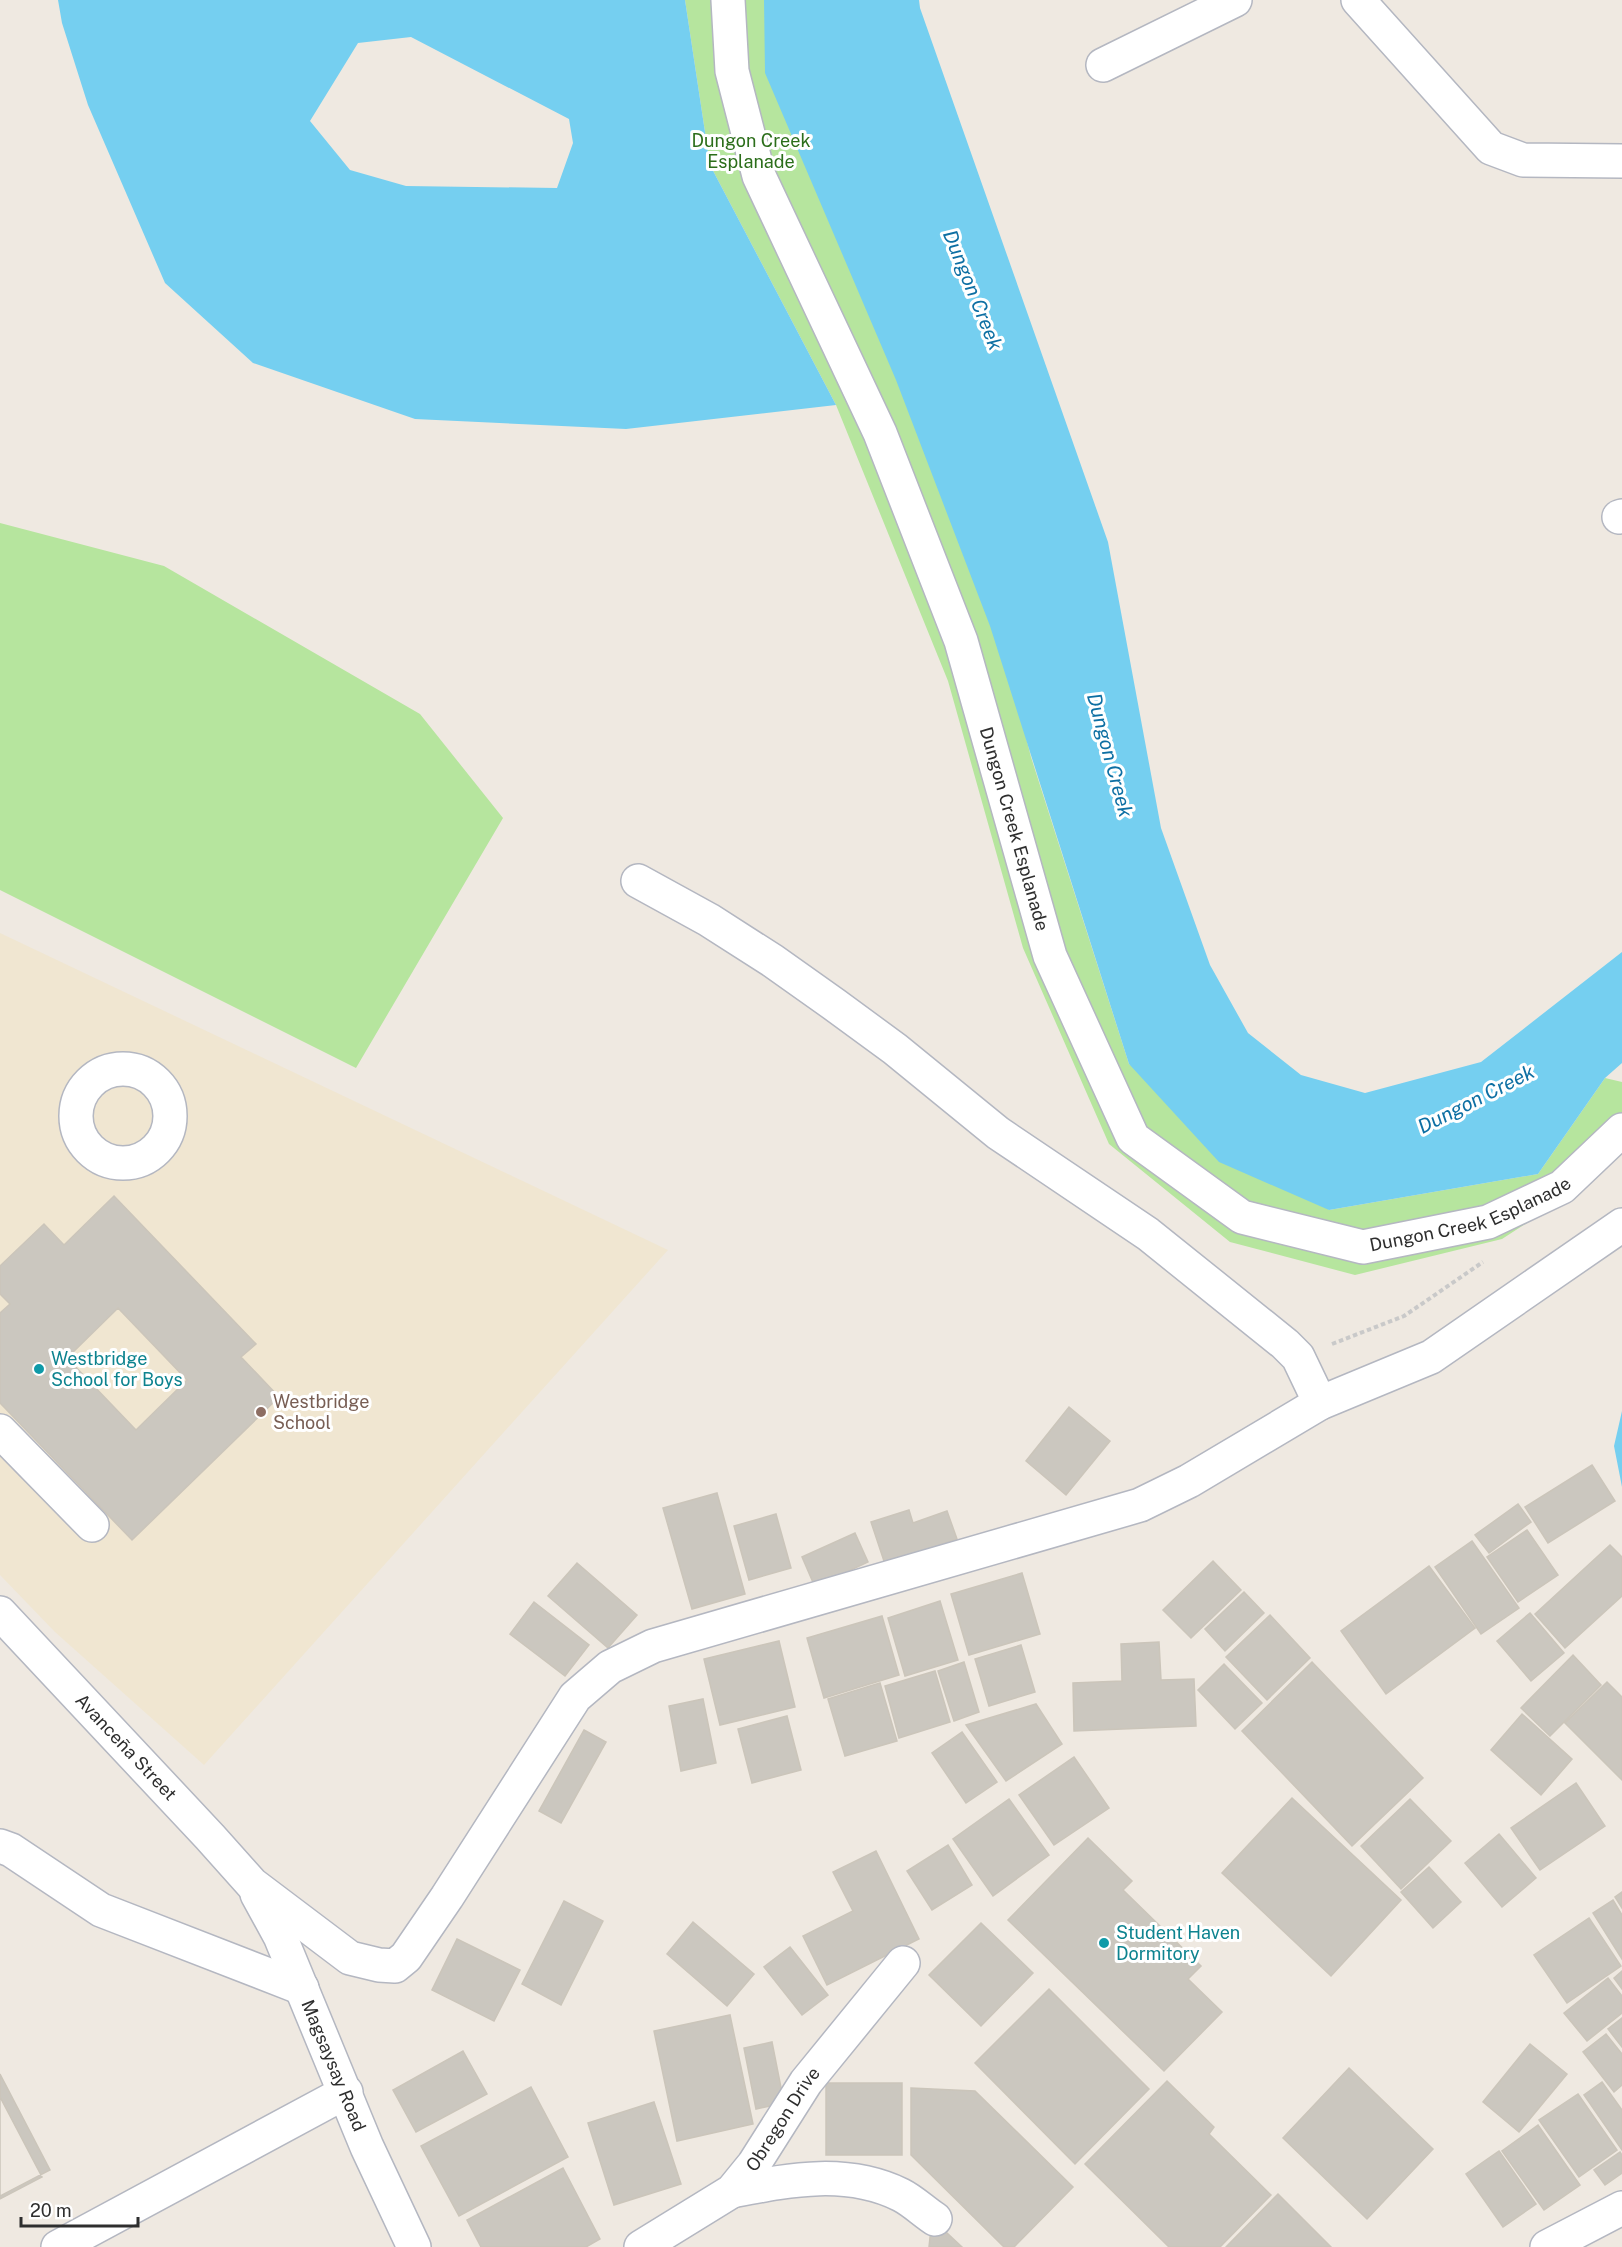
<svg xmlns="http://www.w3.org/2000/svg" width="1622" height="2247" viewBox="0 0 1622 2247" font-family="'Public Sans',sans-serif">
	<style>
		.education { fill: #f0e6d1 }
		.green { fill: #b6e59e }
		.water { fill: #75cff0; fill-rule: evenodd }
		.building { fill: #cbc7bf; stroke: #cbc5ba; stroke-width: 1.5; fill-rule: evenodd }
		.lines { fill: none; stroke-linecap: round; stroke-linejoin: round }
		.minor-casing { stroke: #b4b7c1; stroke-width: 36 }
		.path { stroke: #c9c9c9; stroke-width: 4; stroke-dasharray: 4.5 3; stroke-linecap: butt }
		.minor { stroke: #fff; stroke-width: 33 }
		.culture-dot { fill: #0f9aa8; stroke: #fff; stroke-width: 2 }
		.education-dot { fill: #8d6e63; stroke: #fff; stroke-width: 2 }
		.labels { text-anchor: middle; stroke-width: 6; stroke-linejoin: round; paint-order: stroke }
		.park-label { font-size: 18px; fill: #2c6e1b; stroke: #fff }
		.street-label { font-size: 18px; fill: #2e2e2e; stroke: #fff }
		.culture-label { font-size: 18px; fill: #0d838f; stroke: #fff; text-anchor: start }
		.education-label { font-size: 18px; fill: #785e54; stroke: #fff; text-anchor: start }
		.water-label { font-size: 20px; font-style: italic; fill: #0d6fa3; stroke: #fff }
	</style>
	<rect width="100%" height="100%" fill="#efe9e1"/>
	<path class="education" d="M0 933 668 1250 204 1765 55 1632 0 1575Z"/>
	<path class="green" d="M685 0H812L1002 644 1031 757 1129 1064 1329 1210 1538 1174 1605 1078 1622 1082V1154L1580 1189 1502 1239 1355 1275 1230 1242 1109 1144 1023 948 948 681 836 405 710 165Z
		M0 523 164 566 420 714 503 818 356 1068 0 890Z"/>
	<path class="water" d="M58 0H685L710 165 836 405 626 429 415 419 253 363 165 283 88 105 62 23ZM411 37 569 119 573 143 557 188 406 186 350 170 310 121 358 43Z
		M764 0H919L920 8 1108 542 1161 828 1210 965 1248 1033 1301 1075 1365 1093 1481 1062 1622 952V1063L1605 1078 1538 1174 1329 1210 1219 1162 1129 1064 990 626 896 380 765 73Z
		M1622 1411V1487L1614 1446Z"/>
	<path class="building" d="M114 1196 256 1344 241 1357 279 1397 132 1540 0 1403V1313L10 1304 0 1294V1266L44 1224 64 1245ZM118 1308 187 1380 136 1430 67 1358Z
		M1069 1407 1110 1441 1066 1495 1026 1461Z
		M1592 1465 1615 1501 1548 1543 1525 1507Z
		M717 1493 745 1594 692 1609 663 1508Z
		M1518 1504 1531 1522 1489 1553 1475 1535Z
		M909 1510 913 1523 947 1511 957 1539 885 1564 871 1522Z
		M776 1514 791 1568 749 1580 734 1526Z
		M1527 1530 1558 1575 1518 1602 1487 1557Z
		M855 1533 868 1562 815 1587 802 1557Z
		M1472 1541 1519 1608 1481 1634 1435 1567Z
		M1610 1545 1622 1557V1596L1565 1648 1535 1614Z
		M1213 1561 1241 1590 1191 1638 1163 1610Z
		M577 1563 637 1615 608 1648 548 1596Z
		M1429 1566 1475 1628 1386 1694 1341 1631Z
		M1022 1573 1040 1634 969 1655 951 1594Z
		M1244 1592 1264 1613 1225 1651 1205 1629Z
		M940 1601 958 1660 905 1676 888 1618Z
		M534 1602 589 1645 565 1676 510 1634Z
		M1530 1613 1564 1653 1531 1681 1497 1641Z
		M1270 1615 1310 1658 1267 1700 1226 1657Z
		M882 1616 899 1675 824 1698 807 1638Z
		M779 1641 795 1707 720 1725 704 1659Z
		M1159 1642 1161 1680 1194 1679 1196 1726 1074 1731 1073 1683 1122 1681 1121 1644Z
		M1021 1645 1035 1692 989 1706 975 1659Z
		M1573 1655 1601 1685 1550 1736 1521 1708Z
		M964 1662 979 1712 954 1721 938 1671Z
		M1312 1662 1423 1778 1352 1846 1242 1731Z
		M1224 1664 1262 1703 1235 1729 1198 1690Z
		M935 1671 950 1722 899 1738 885 1686Z
		M1607 1682 1622 1697V1780L1565 1723Z
		M880 1683 897 1741 845 1756 828 1699Z
		M703 1699 716 1763 681 1771 669 1706Z
		M1036 1704 1062 1744 1006 1781 966 1725Z
		M1522 1714 1572 1759 1541 1795 1491 1750Z
		M787 1716 801 1770 752 1783 738 1729Z
		M584 1730 606 1742 561 1823 539 1811Z
		M962 1732 997 1782 966 1803 932 1753Z
		M1074 1757 1109 1808 1054 1845 1019 1795Z
		M1576 1783 1605 1826 1540 1870 1511 1828Z
		M1292 1798 1401 1900 1331 1976 1222 1873Z
		M1009 1799 1049 1855 993 1896 953 1839Z
		M1410 1799 1451 1841 1401 1889 1361 1846Z
		M1499 1834 1536 1878 1502 1907 1465 1863Z
		M1088 1838 1132 1881 1123 1890 1201 1966 1188 1979 1222 2012 1164 2071 1008 1920Z
		M948 1845 972 1885 932 1910 907 1871Z
		M876 1851 919 1939 827 1985 803 1936 853 1911 833 1872Z
		M1429 1867 1461 1902 1433 1928 1401 1892Z
		M1622 1892V1908L1615 1897Z
		M1613 1900 1622 1915V1959L1593 1913Z
		M564 1901 603 1921 561 2005 522 1984Z
		M1589 1918 1621 1966 1567 2003 1534 1955Z
		M693 1922 754 1974 727 2006 667 1954Z
		M981 1923 1033 1973 981 2026 929 1975Z
		M457 1939 520 1970 494 2021 432 1990Z
		M790 1947 828 1995 802 2015 764 1967Z
		M1622 1971V1989L1614 1978Z
		M1608 1978 1622 1996V2013L1587 2041 1564 2013Z
		M1049 1989 1149 2089 1075 2164 975 2063Z
		M730 2015 753 2124 677 2141 654 2031Z
		M1622 2018V2047L1608 2029Z
		M1606 2034 1622 2054V2085L1614 2092 1583 2052Z
		M772 2042 784 2103 756 2109 744 2048Z
		M1530 2044 1567 2074 1519 2132 1483 2102Z
		M463 2051 487 2094 416 2132 393 2090Z
		M1349 2068 1433 2149 1367 2219 1283 2138Z
		M0 2074 50 2170 0 2196Z
		M1167 2081 1214 2127 1209 2134 1271 2195 1220 2247H1169L1085 2164Z
		M1602 2082 1622 2110V2150L1584 2095Z
		M826 2083H902V2155H826Z
		M531 2087 568 2157 459 2216 421 2146Z
		M911 2088 975 2091 1073 2187 1014 2247H1004L911 2155Z
		M1578 2094 1617 2150 1579 2177 1539 2120Z
		M0 2097 42 2177 0 2199Z
		M654 2102 681 2184 614 2205 588 2123Z
		M1538 2125 1580 2185 1544 2210 1502 2151Z
		M1499 2151 1536 2204 1503 2227 1466 2174Z
		M1620 2152 1622 2155V2173L1605 2185 1594 2170Z
		M563 2168 600 2239 586 2247H481L467 2220Z
		M1278 2194 1331 2247H1226Z
		M932 2219 962 2247H929Z"/>
	<g class="lines">
		<defs>
			<g id="minor">
				<path id="s1" d="M728 0 732 71 759 176 880 433 961 641 1050 956 1133 1138 1242 1217 1363 1247 1488 1222 1562 1187 1622 1130"/>
				<path d="M1358 0 1491 148 1523 160 1622 161"/>
				<path d="M1103 65 1235 0"/>
				<path d="M1619 517 1622 516"/>
				<path d="M638 881 709 920 773 961 835 1005 895 1049 998 1133 1148 1234 1285 1344 1298 1357 1320 1403"/>
				<circle cx="123" cy="1116" r="47"/>
				<path d="M0 1431 92 1525"/>
				<path id="s2" d="M0 1613 210 1837 252 1884 350 1958 379 1965 395 1966 406 1957 447 1897 575 1697 610 1667 653 1646 1140 1505 1189 1481 1320 1403 1431 1357 1622 1225"/>
				<path d="M0 1846 11 1850 101 1910 302 1988"/>
				<path id="s3" d="M257 1894 280 1936 367 2147 414 2247"/>
				<path d="M732 2191C789 2180 846 2168 901 2195 913 2201 924 2212 935 2219"/>
				<path d="M58 2247 346 2092"/>
				<path id="s4" d="M641 2247 732 2191 754 2164 806 2082 903 1963"/>
				<path d="M1547 2247 1622 2208"/>
			</g>
		</defs>
		<use href="#minor" class="minor-casing"/>
		<path class="path" d="M1332 1344 1404 1316 1483 1262"/>
		<use href="#minor" class="minor"/>
	</g>
	<g class="culture-dot">
		<circle cx="39" cy="1369" r="6"/>
		<circle cx="1104" cy="1943" r="6"/>
	</g>
	<circle class="education-dot" cx="261" cy="1412" r="6"/>
	<g class="labels">
		<g class="park-label">
			<text x="751" y="147">Dungon Creek<tspan x="751" dy="21">Esplanade</tspan></text>
		</g>
		<g class="street-label">
			<text dy="6" stroke="none"><textPath href="#s1" startOffset="882">Dungon Creek Esplanade</textPath></text>
			<text dy="6" stroke="none"><textPath href="#s1" startOffset="1586">Dungon Creek Esplanade</textPath></text>
			<text dy="6" stroke="none"><textPath href="#s2" startOffset="184">Avanceña Street</textPath></text>
			<text dy="6" stroke="none"><textPath href="#s3" startOffset="188">Magsaysay Road</textPath></text>
			<text dy="6" stroke="none"><textPath href="#s4" startOffset="195">Obregon Drive</textPath></text>
		</g>
		<g class="culture-label">
			<text x="51" y="1365">Westbridge<tspan x="51" dy="21">School for Boys</tspan></text>
			<text x="1116" y="1939">Student Haven<tspan x="1116" dy="21">Dormitory</tspan></text>
		</g>
		<g class="education-label">
			<text x="273" y="1408">Westbridge<tspan x="273" dy="21">School</tspan></text>
		</g>
		<g class="water-label">
			<text transform="translate(973 290) rotate(68)" y="7">Dungon Creek</text>
			<text transform="translate(1110 755) rotate(75)" y="7">Dungon Creek</text>
			<text transform="translate(1476 1099) rotate(-27)" y="7">Dungon Creek</text>
		</g>
	</g>
	<path d="M21 2217v9h117v-9" fill="none" stroke="#2e2e2e" stroke-width="3"/>
	<text x="30" y="2217" font-size="18" fill="#2e2e2e" stroke="#ffffff" stroke-width="4.5" paint-order="stroke">20 m</text>
</svg>
